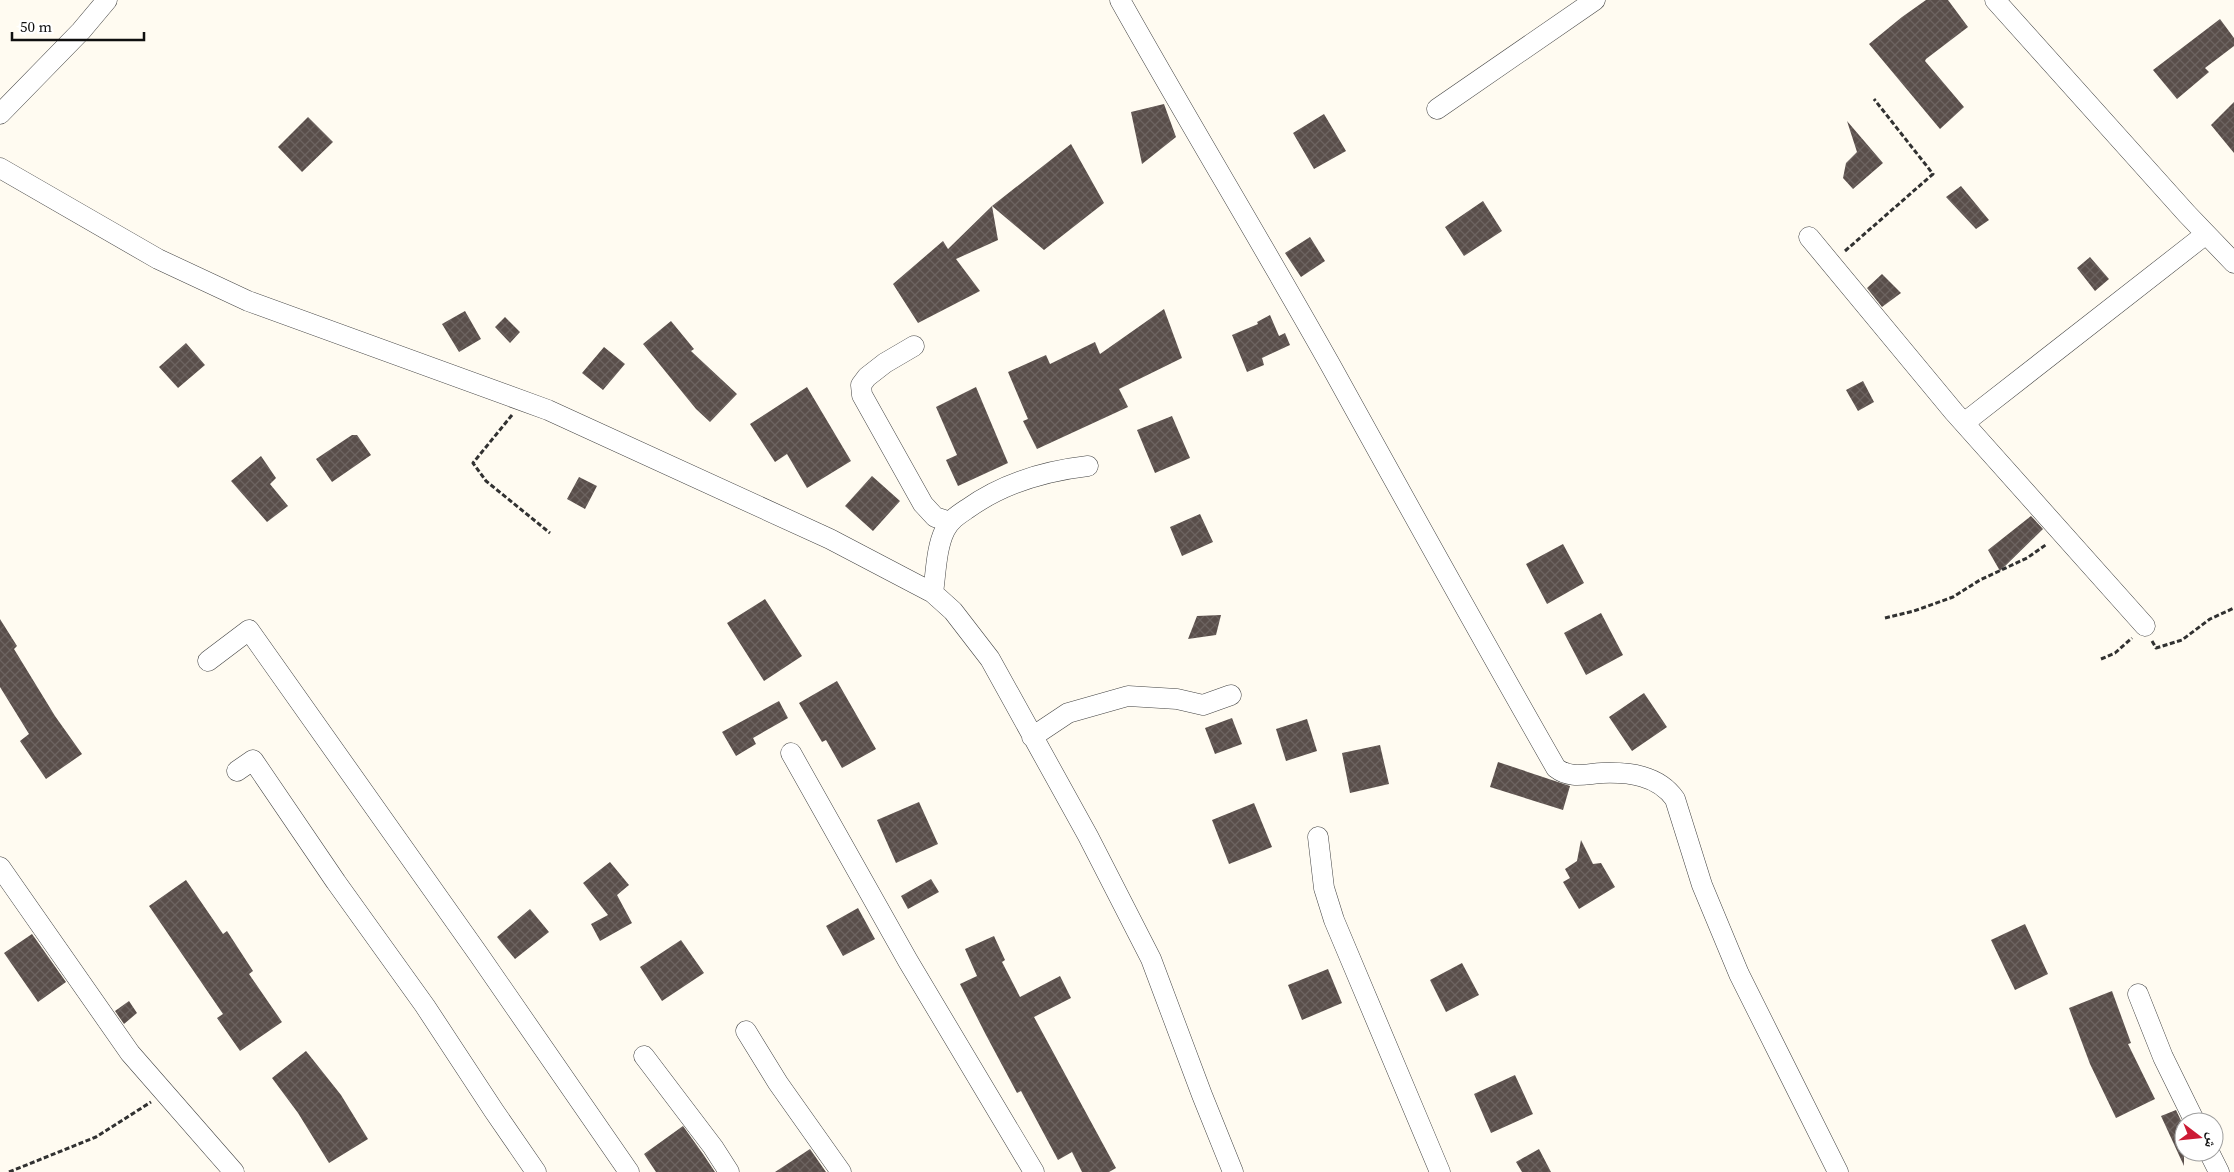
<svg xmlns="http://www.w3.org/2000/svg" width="2234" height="1172" viewBox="0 0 2234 1172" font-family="'Source Serif 4','Noto Naskh Arabic',serif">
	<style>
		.building { fill: url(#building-cross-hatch) }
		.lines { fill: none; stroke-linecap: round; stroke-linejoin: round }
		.street-casing { stroke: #424242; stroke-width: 21 }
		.path { stroke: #313131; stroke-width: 3; stroke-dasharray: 5 2.5; stroke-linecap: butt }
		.street { stroke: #fff; stroke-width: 20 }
	</style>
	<defs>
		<pattern id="building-cross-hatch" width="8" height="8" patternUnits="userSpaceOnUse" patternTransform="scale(1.25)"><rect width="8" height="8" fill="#594e4a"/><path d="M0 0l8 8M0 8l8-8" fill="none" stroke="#6c6360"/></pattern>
	</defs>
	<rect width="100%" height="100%" fill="#fffbf1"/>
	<path class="building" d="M1926 0H1948L1968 27 1926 59 1925 61 1964 107 1940 129 1869 44 1902 17Z
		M2220 19 2234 38V46L2205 68 2209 72 2177 99 2153 70Z
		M2234 102V153L2211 125Z
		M1164 104 1176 137 1142 164 1131 112Z
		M1324 114 1346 151 1314 169 1293 133Z
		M308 117 333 142 302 172 278 147Z
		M1847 121 1883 163 1853 189 1843 178 1846 163 1857 152Z
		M1071 144 1104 203 1044 250 992 206Z
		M1961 186 1989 220 1976 229 1946 197Z
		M1483 201 1502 231 1464 256 1445 227Z
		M992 206 998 240 956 259 980 291 918 323 893 284 943 241 948 249Z
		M1310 237 1325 261 1301 277 1285 253Z
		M2090 257 2109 279 2095 291 2077 268Z
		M1882 274 1901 293 1882 307 1867 288Z
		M1164 309 1182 358 1119 389 1128 407 1037 449 1023 421 1028 419 1008 372 1046 355 1050 364 1095 342 1100 354Z
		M465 311 481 339 459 352 442 324Z
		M1270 315 1279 336 1285 333 1290 345 1262 358 1264 365 1247 372 1232 335 1258 324 1257 322Z
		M505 317 520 332 510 343 495 327Z
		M671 321 694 349 691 351 737 394 710 422 696 409 643 344Z
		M186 343 205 365 178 388 159 367Z
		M604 347 625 364 603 390 582 373Z
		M1863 381 1874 402 1858 411 1846 390Z
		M807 387 851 461 807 488 787 454 775 462 750 424Z
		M976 387 1008 463 958 486 946 460 957 455 936 407Z
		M1172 416 1190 458 1155 473 1137 430Z
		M352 435H357L371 455 332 482 316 459Z
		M261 456 276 478 270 484 288 506 267 522 231 481Z
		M872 476 900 501 873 531 845 506Z
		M579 477 597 486 585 509 567 499Z
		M1200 514 1213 542 1182 556 1170 527Z
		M2031 516 2043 529 2000 571 1988 550Z
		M1563 544 1584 583 1547 604 1526 564Z
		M765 599 802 656 764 681 727 623Z
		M1601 613 1623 655 1586 675 1564 633Z
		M1221 615 1216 635 1188 639 1197 616Z
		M0 619 17 646 14 649 55 716 82 754 46 779 20 741 29 734 0 687Z
		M837 681 876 749 842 768 826 740 822 742 799 703Z
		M1644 693 1667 727 1632 751 1609 717Z
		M779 701 788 718 753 738 756 744 736 756 722 732Z
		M1232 718 1242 744 1215 754 1205 728Z
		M1307 719 1317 751 1286 761 1276 729Z
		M1380 745 1389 784 1350 793 1342 753Z
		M1498 762 1570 786 1563 810 1490 787Z
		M919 802 938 844 896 863 877 820Z
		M1254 803 1272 847 1229 864 1212 820Z
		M1581 840 1593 864 1601 863 1615 887 1579 909 1563 882 1570 878 1565 869 1577 861Z
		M610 862 629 885 617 895 632 923 600 941 591 924 608 915 583 883Z
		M931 879 939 892 908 909 901 896Z
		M186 880 223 934 227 931 253 971 249 974 282 1022 240 1051 217 1018 223 1014 149 906Z
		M858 908 875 939 843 956 826 926Z
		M530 909 549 932 515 959 497 937Z
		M2025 924 2048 974 2015 990 1991 940Z
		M32 934 66 982 38 1002 4 953Z
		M994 936 1005 960 1002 962 1020 997 1060 976 1071 998 1034 1017 1116 1168 1109 1172H1082L1072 1152 1058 1160 1021 1091 1017 1093 986 1035 960 984 977 976 965 949Z
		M681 940 704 973 662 1001 640 967Z
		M1462 963 1479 995 1446 1012 1430 980Z
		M1328 969 1342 1003 1302 1020 1288 985Z
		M2112 991 2131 1043 2128 1044 2155 1099 2116 1118 2090 1064 2069 1008Z
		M129 1001 137 1013 124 1024 115 1011Z
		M306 1051 341 1095 368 1139 329 1163 298 1113 272 1078Z
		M1515 1075 1533 1114 1491 1133 1474 1094Z
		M2176 1110 2184 1127V1166L2161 1116Z
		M683 1126 703 1154 715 1172H656L644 1154Z
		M810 1149 826 1172H775Z
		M1539 1149 1551 1172H1522L1516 1162Z"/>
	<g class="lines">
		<defs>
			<path id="street" d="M1120 0C1189 123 1262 243 1331 366 1405 500 1480 635 1556 768 1570 779 1585 774 1602 773 1629 772 1658 775 1675 799L1702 885 1739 974 1838 1172
				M1995 0 2187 214 2234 263
				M1437 109 1595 0
				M0 114 81 31 107 0
				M0 168 158 259 248 301 548 410 830 539 933 593 953 611 990 659 1088 836 1151 959 1202 1095 1233 1172
				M1809 237 1954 412 2145 626
				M914 346 885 363 867 377 861 385 862 395 923 504 935 517 950 522
				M1964 423 2206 234
				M933 593C936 573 936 548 945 530 950 520 958 515 967 509 1003 483 1044 471 1088 466
				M208 661 249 630 479 955 629 1172
				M1032 737 1068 713 1128 696 1177 699 1203 705 1231 695
				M791 753 908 961 1034 1172
				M237 771 253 760 336 882 425 1006 494 1111 536 1172
				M1318 837 1324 888 1334 920 1440 1172
				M0 867 130 1053 234 1172
				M2138 994 2163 1057 2195 1122
				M746 1031 778 1083 841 1172
				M644 1056 713 1147 729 1172
				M2209 1152 2219 1172"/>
		</defs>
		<use href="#street" class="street-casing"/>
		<path class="path" d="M1845 251 1933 174 1874 99
			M512 415 473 463 486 481 550 533
			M1885 618 1914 611 1953 597 1980 580 2027 558 2047 544
			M2152 641 2156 648 2182 640 2210 619 2234 608
			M2101 659 2115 653 2132 638
			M9 1172 96 1137 151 1102"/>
		<use href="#street" class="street"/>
	</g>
	<g transform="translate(2199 1137) rotate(106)"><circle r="24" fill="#ffffff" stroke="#9f9f9f"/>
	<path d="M0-4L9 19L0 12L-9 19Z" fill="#cc1a34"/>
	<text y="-8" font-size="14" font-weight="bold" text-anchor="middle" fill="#0f0f0f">ش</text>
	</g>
	<path d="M12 32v8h132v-8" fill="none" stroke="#0f0f0f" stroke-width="2.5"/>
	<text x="20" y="32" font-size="15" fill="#0f0f0f" stroke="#ffffff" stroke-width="4" paint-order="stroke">50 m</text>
</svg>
